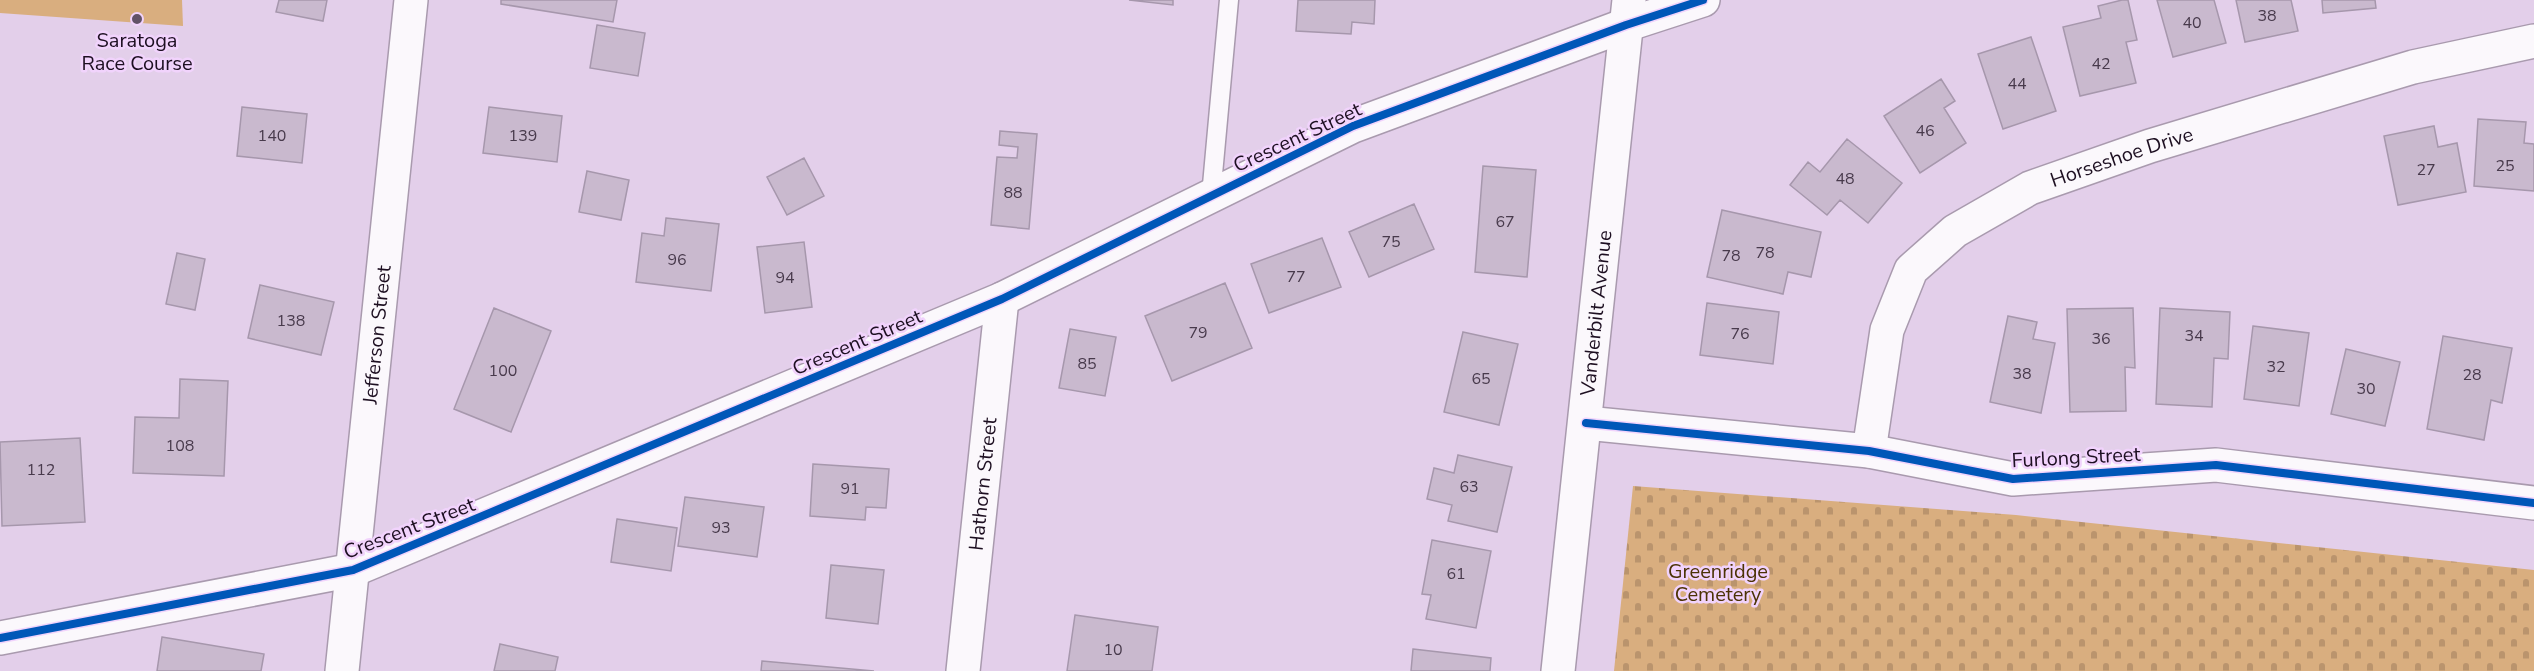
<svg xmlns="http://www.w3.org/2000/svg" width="2534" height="671" viewBox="0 0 2534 671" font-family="'Nunito Sans',sans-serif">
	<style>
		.cemetery { fill: url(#cemetery-stones) }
		.pitch { fill: #d9ae7f }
		.building { fill: #c9b9ce; stroke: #a697ac; stroke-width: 1.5 }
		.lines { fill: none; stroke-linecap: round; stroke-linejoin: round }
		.service-casing { stroke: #a99aae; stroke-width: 21 }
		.minor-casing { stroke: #a99aae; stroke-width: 36 }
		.tertiary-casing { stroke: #a99aae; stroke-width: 36 }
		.service { stroke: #fbf8fc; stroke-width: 18 }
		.minor { stroke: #fbf8fc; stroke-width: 33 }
		.tertiary { stroke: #fbf8fc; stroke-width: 33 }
		.cycleway-casing { stroke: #f1d3fc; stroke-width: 11 }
		.cycleway { stroke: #0057b8; stroke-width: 8 }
		.poi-dot { fill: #625267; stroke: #f1d3fc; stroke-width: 2 }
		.labels { text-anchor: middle; stroke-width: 5; stroke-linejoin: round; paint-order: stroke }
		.number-label { font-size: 16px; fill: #483a4c }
		.poi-label { font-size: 20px; fill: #1d0f21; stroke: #f1d3fc }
		.street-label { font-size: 20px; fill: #1d0f21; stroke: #f1d3fc }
		.park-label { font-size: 20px; fill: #4b3204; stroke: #f1d3fc }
	</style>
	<defs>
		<pattern id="cemetery-stones" width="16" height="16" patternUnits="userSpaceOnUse" patternTransform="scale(1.5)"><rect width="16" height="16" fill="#d9ae7f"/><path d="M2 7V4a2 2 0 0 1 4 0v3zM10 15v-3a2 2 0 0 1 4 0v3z" fill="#ba946d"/></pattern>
	</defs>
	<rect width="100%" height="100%" fill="#e3cfea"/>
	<path class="cemetery" d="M1633 486 2016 515 2534 570V671H1614Z"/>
	<path class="pitch" d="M0 0H182L183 26 0 13Z"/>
	<path class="building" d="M279 0H327L323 21 276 12Z
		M501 0H617L613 22 501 4Z
		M1129 0H1173V5Z
		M1298 0H1375L1374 24 1352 22 1351 34 1296 31Z
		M2122 0H2128L2137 40 2126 42 2136 83 2080 96 2063 27 2101 18 2098 6Z
		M2157 0H2214L2226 43 2173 57Z
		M2236 0H2291L2298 31 2245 42Z
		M2322 0H2375L2376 8 2323 13Z
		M597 25 645 33 638 76 590 68Z
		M2031 37 2056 111 2003 129 1978 54Z
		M1941 79 1955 101 1944 108 1966 143 1920 173 1884 116Z
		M242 107 307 114 302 163 237 156Z
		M489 107 562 116 557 162 483 153Z
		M2478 119 2526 122 2524 143 2534 144V191L2474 186Z
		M2434 126 2438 147 2457 143 2466 192 2398 205 2384 136Z
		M1000 131 1037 134 1029 229 991 225 997 157 1017 158 1018 147 999 145Z
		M1847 139 1902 183 1868 223 1840 200 1827 215 1790 185 1808 162 1820 172Z
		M804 158 824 196 787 215 767 177Z
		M1483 166 1536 170 1527 277 1475 272Z
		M587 171 629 180 621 220 579 212Z
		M1414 204 1434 249 1369 277 1349 232Z
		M1722 210 1821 232 1811 277 1788 272 1783 294 1707 277Z
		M666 218 719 224 711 291 636 282 642 233 664 236Z
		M1322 238 1341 287 1269 313 1251 264Z
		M804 242 812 307 765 313 757 247Z
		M177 253 205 259 195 310 166 304Z
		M1225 283 1252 348 1172 381 1145 316Z
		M260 285 334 302 321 355 248 338Z
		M1707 303 1779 312 1773 364 1700 355Z
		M494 308 551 331 511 432 454 409Z
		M2133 308 2135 368 2125 367 2126 411 2070 412 2067 309Z
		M2160 308 2230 312 2228 359 2214 358 2212 407 2156 404Z
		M2008 316 2037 322 2033 339 2055 343 2041 413 1990 402Z
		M2253 326 2309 333 2299 406 2244 399Z
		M1070 329 1116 337 1105 396 1059 388Z
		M1463 332 1518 344 1499 425 1444 412Z
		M2443 336 2512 348 2502 403 2491 400 2484 440 2427 429Z
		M2346 349 2400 362 2385 426 2331 414Z
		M180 379 228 381 224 476 133 473 135 417 179 418Z
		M80 438 85 522 2 526 0 442Z
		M1458 455 1512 467 1497 532 1448 521 1452 505 1427 499 1434 468 1454 473Z
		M813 464 889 469 886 508 866 507 865 520 810 516Z
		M685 497 764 507 757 557 678 546Z
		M617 519 677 528 671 571 611 562Z
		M1432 540 1491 551 1476 628 1426 619 1431 595 1422 594Z
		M831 565 884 570 878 624 826 618Z
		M1075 615 1158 627 1152 671H1067Z
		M162 637 264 654 261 671H157Z
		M500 644 558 657 555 671H494Z
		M1413 649 1491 658 1490 671H1411Z
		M762 661 874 671H761Z"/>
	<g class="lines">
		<defs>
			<path id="service" d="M1211 196 1229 0"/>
			<g id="minor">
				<path d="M1586 423 1869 451 2013 479 2216 465 2534 503"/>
				<path id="s1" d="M1869 451 1887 330 1911 270 1955 231 2030 188 2150 146 2413 67 2534 41"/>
				<path d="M0 638 353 570 1002 299 1353 126 1626 25"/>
				<path id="s2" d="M342 671 411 0"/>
				<path id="s3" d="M963 671 1002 299"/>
				<path id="s4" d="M1558 671 1629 0"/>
			</g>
			<path id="tertiary" d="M1626 25 1703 0"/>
		</defs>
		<use href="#service" class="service-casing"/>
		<use href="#minor" class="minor-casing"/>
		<use href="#tertiary" class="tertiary-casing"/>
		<use href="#service" class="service"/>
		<use href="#minor" class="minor"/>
		<use href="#tertiary" class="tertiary"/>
		<defs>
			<path id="cycleway" d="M1586 423 1869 451 2013 479 2216 465 2534 503
				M0 638 353 570 1002 299 1353 126 1626 25 1703 0"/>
		</defs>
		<use href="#cycleway" class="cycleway-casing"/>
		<use href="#cycleway" class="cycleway"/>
	</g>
	<circle class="poi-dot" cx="137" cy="19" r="6"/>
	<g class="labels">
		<g class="number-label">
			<text x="2267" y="21">38</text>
			<text x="2192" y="28">40</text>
			<text x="2101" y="69">42</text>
			<text x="2017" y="89">44</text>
			<text x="1925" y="136">46</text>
			<text x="272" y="141">140</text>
			<text x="523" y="141">139</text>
			<text x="2505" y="171">25</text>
			<text x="2426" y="175">27</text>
			<text x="1845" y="184">48</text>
			<text x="1013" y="198">88</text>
			<text x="1505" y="227">67</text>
			<text x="1391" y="247">75</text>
			<text x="1765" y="258">78</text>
			<text x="1731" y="261">78</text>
			<text x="677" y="265">96</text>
			<text x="1296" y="282">77</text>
			<text x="785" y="283">94</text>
			<text x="291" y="326">138</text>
			<text x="1198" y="338">79</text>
			<text x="1740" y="339">76</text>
			<text x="2194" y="341">34</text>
			<text x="2101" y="344">36</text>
			<text x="1087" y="369">85</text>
			<text x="2276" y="372">32</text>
			<text x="503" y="376">100</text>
			<text x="2022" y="379">38</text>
			<text x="2472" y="380">28</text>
			<text x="1481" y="384">65</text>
			<text x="2366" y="394">30</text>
			<text x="180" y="451">108</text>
			<text x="41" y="475">112</text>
			<text x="1469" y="492">63</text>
			<text x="850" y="494">91</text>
			<text x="721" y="533">93</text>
			<text x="1456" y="579">61</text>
			<text x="1113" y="655">10</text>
		</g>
		<g class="poi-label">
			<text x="137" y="47">Saratoga<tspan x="137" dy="23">Race Course</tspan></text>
		</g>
		<g class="street-label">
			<text transform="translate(1297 137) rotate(-25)" y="7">Crescent Street</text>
			<text dy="7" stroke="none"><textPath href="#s1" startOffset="429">Horseshoe Drive</textPath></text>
			<text dy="7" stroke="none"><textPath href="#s4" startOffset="360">Vanderbilt Avenue</textPath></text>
			<text dy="7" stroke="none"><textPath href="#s2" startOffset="338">Jefferson Street</textPath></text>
			<text transform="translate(857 342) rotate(-23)" y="7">Crescent Street</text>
			<text transform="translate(2076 457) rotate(-3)" y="7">Furlong Street</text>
			<text dy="7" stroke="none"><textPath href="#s3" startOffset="188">Hathorn Street</textPath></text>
			<text transform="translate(409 528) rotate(-21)" y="7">Crescent Street</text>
		</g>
		<g class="park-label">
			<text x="1718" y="578">Greenridge<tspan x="1718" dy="23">Cemetery</tspan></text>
		</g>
	</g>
</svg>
